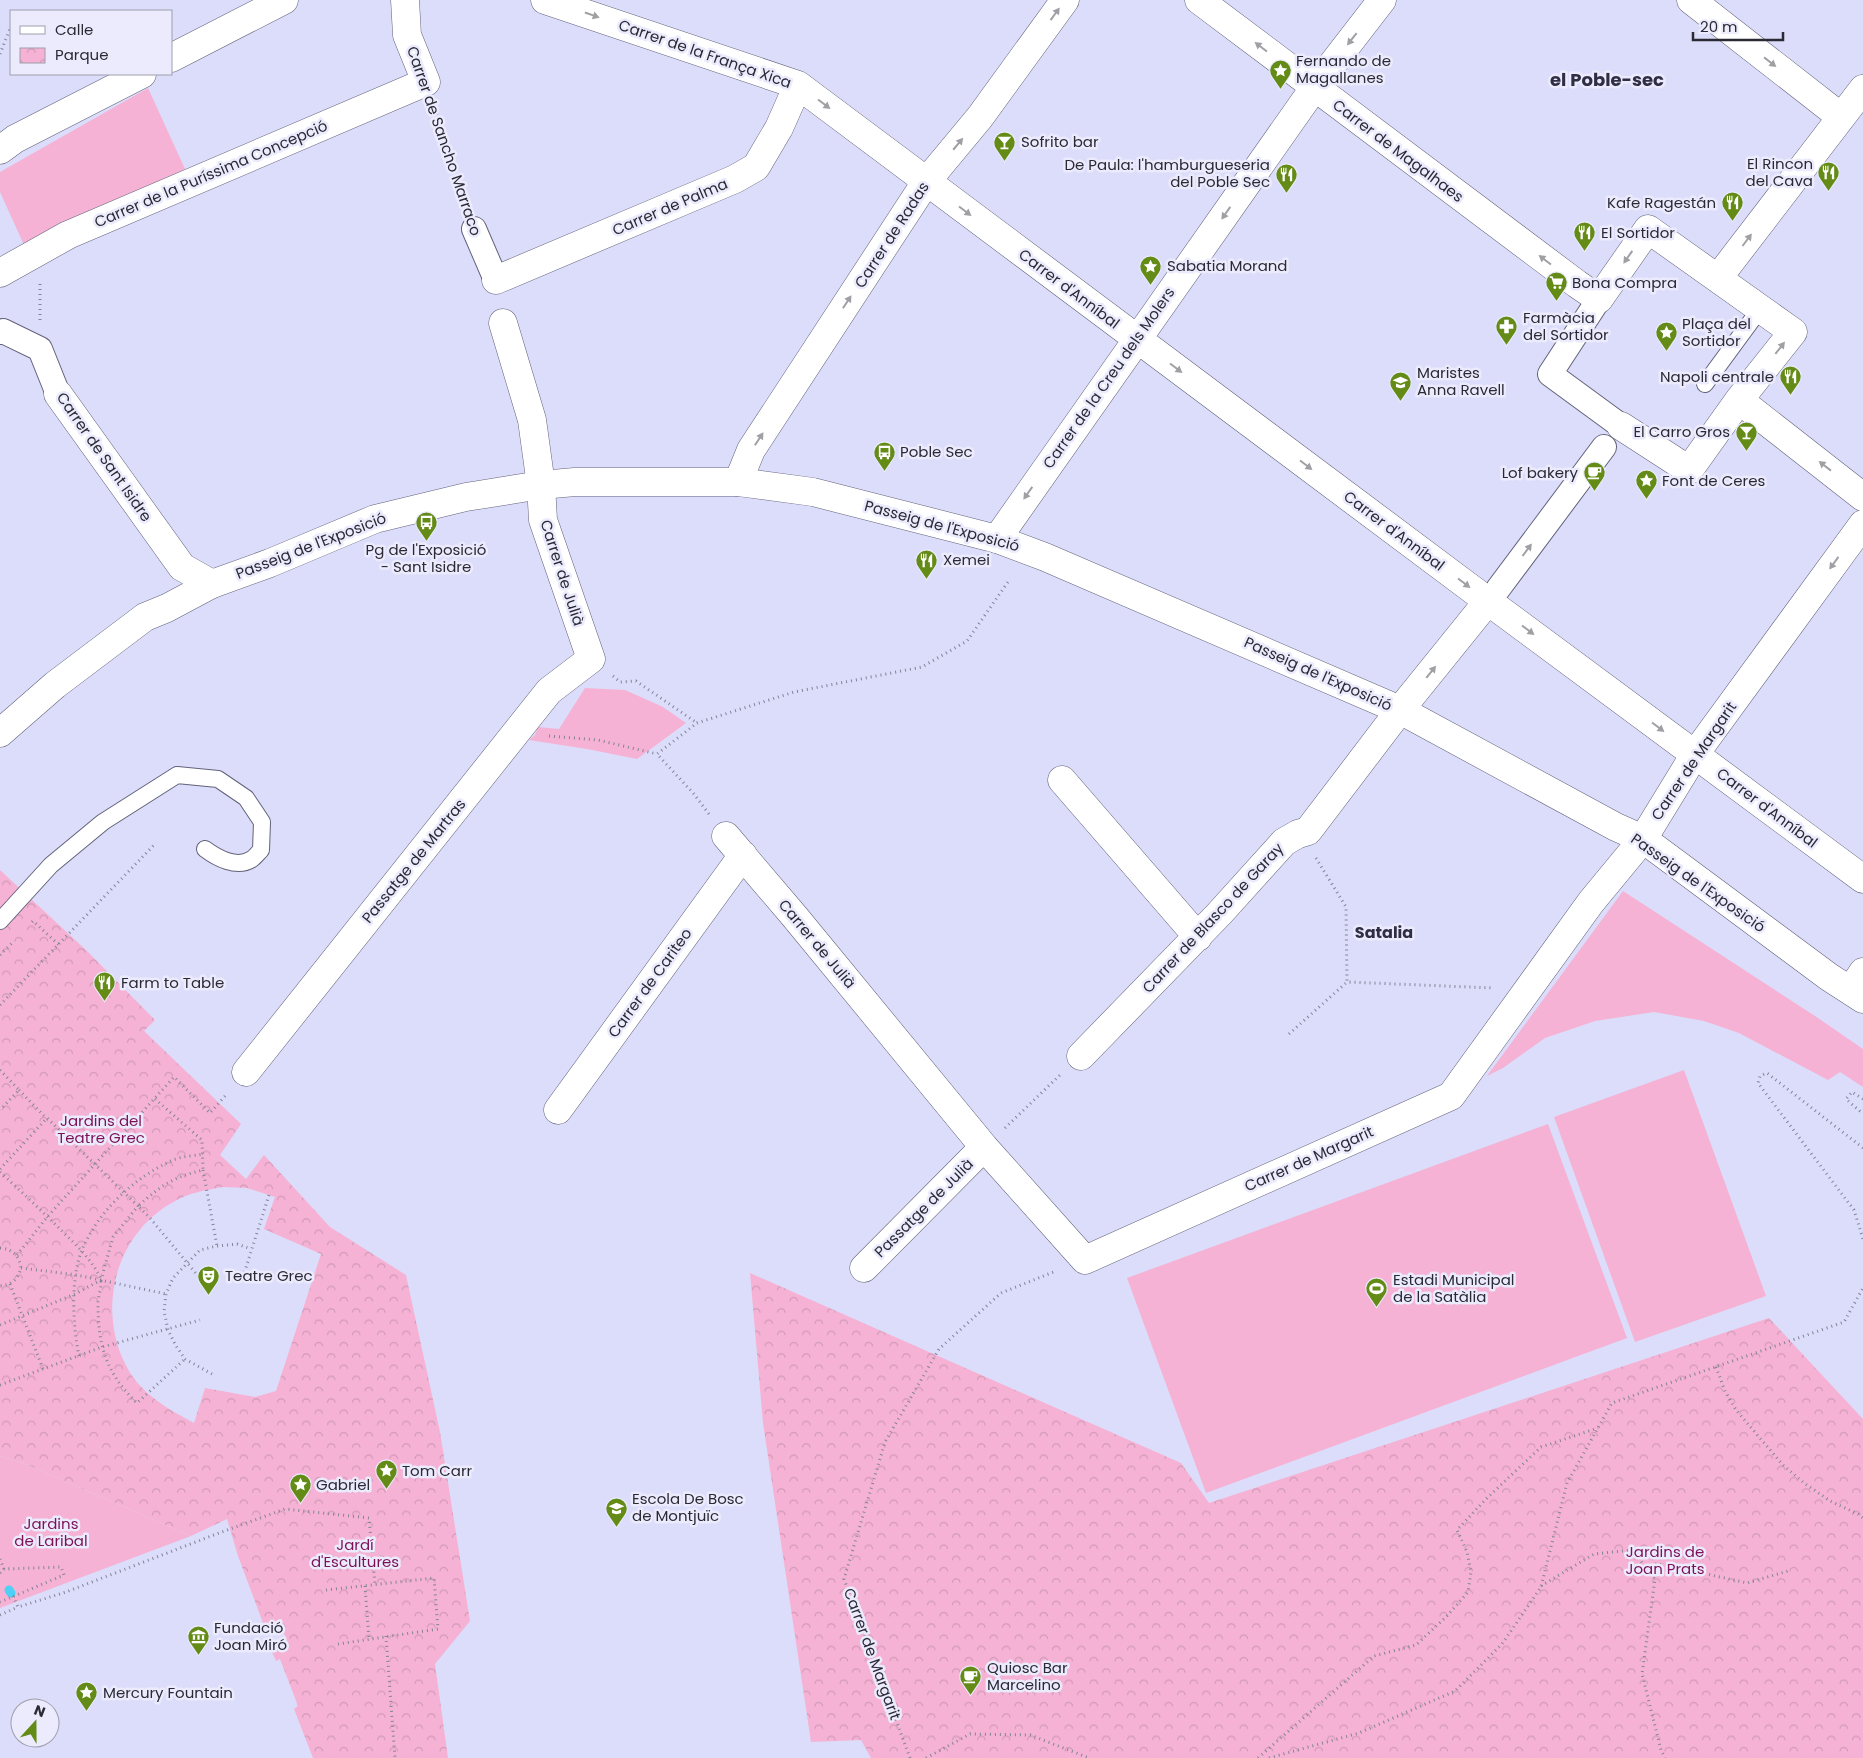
<svg xmlns="http://www.w3.org/2000/svg" width="1863" height="1758" viewBox="0 0 1863 1758" font-family="Poppins,sans-serif">
	<style>
		.green { fill: #f5b2d4 }
		.park { fill: url(#park-crowns); fill-rule: evenodd }
		.lines { fill: none; stroke-linecap: round; stroke-linejoin: round }
		.stream { stroke: #4ed0f7; stroke-width: 9 }
		.service-casing { stroke: #62627b; stroke-width: 18 }
		.pedestrian-casing { stroke: #62627b; stroke-width: 26 }
		.minor-casing { stroke: #62627b; stroke-width: 29 }
		.tertiary-casing { stroke: #62627b; stroke-width: 29 }
		.path { stroke: #838498; stroke-width: 3; stroke-dasharray: 1 4; stroke-linecap: butt }
		.service { stroke: #fff; stroke-width: 16 }
		.pedestrian { stroke: #fff; stroke-width: 24 }
		.minor { stroke: #fff; stroke-width: 28 }
		.tertiary { stroke: #fff; stroke-width: 28 }
		.oneway { fill: #9f9fa4 }
		.labels { text-anchor: middle; stroke-width: 5; stroke-linejoin: round; paint-order: stroke }
		.street-label { font-size: 15px; fill: #2a2a35; stroke: #ebebfd }
		.poi-label { font-size: 15px; fill: #2a2a35; stroke: #ebebfd; text-anchor: start }
		.park-label { font-size: 15px; fill: #7c1156; stroke: #ebebfd }
		.neighbourhood-label { font-size: 16px; font-weight: bold; fill: #2f2e44; stroke: #ebebfd }
		.quarter-label { font-size: 18px; font-weight: bold; fill: #2f2e44; stroke: #ebebfd }
	</style>
	<defs>
		<pattern id="park-crowns" width="20" height="18" patternUnits="userSpaceOnUse" patternTransform="scale(1.25)"><rect width="20" height="18" fill="#f5b2d4"/><path d="M2 6a3 3 0 1 1 6 0M12 15a3 3 0 1 1 6 0" fill="none" stroke="#d299b7"/></pattern>
	</defs>
	<rect width="100%" height="100%" fill="#dcddfa"/>
	<path class="green" d="M148 88 185 169 24 245 0 192V172Z
		M585 688 625 690 663 707 686 723 637 759 587 749 529 740 535 735 538 727 559 729Z
		M1623 891 1815 1016 1863 1049V1087L1840 1072 1828 1080 1739 1033 1704 1021 1654 1012 1595 1021 1545 1038 1503 1068 1487 1076Z
		M1684 1070 1766 1296 1635 1342 1554 1117Z
		M1548 1124 1627 1338 1206 1493 1127 1278Z
		M0 1456 23 1463 191 1536 0 1608Z"/>
	<path class="park" d="M0 870 87 951 155 1020 144 1031 241 1124 220 1155 246 1179 264 1155 330 1227 406 1275 440 1432 470 1621 435 1664 448 1758H313L294 1709 298 1706 280 1659 276 1661 272 1652 289 1646 281 1626 266 1631 238 1556 227 1519 191 1536 23 1463 0 1456ZM223 1187 247 1188 275 1197 264 1229 321 1254 276 1391 255 1397 205 1388 194 1423C170 1410 144 1396 129 1371 94 1311 115 1230 179 1199 193 1192 207 1190 223 1187Z
		M750 1273 1181 1463 1209 1503 1769 1318 1863 1419V1758H871L861 1740 811 1742 763 1423Z"/>
	<g class="lines">
		<path class="stream" d="M9 1590 11 1593"/>
		<defs>
			<path id="service" d="M1705 384 1760 309
				M0 921 51 865 103 822 177 775 218 779 246 798 262 822 261 850C258 853 255 857 252 859 237 869 217 858 205 849"/>
			<path id="pedestrian" d="M474 229 496 280
				M1599 299 1550 374 1621 426
				M0 332 3 331 40 349 58 394
				M1498 589 1604 447"/>
			<path id="minor" d="M545 0 798 85 1473 590 1863 879
				M1199 0 1577 284 1599 299 1648 229 1793 332 1739 400 1689 470 1621 426
				M1691 0 1841 117
				M171 58 284 0
				M0 150 15 139 142 74
				M0 273 68 235 426 82 407 35 405 0
				M1718 278 1863 89
				M496 280 735 179 756 167 779 128 798 85
				M58 394 182 567 212 584
				M1739 400 1863 497
				M738 482 751 450 926 182 980 117 1065 0
				M997 539 1314 88 1382 0
				M1062 780 1198 937
				M726 836 795 917 984 1147 1085 1260 1451 1096 1591 902 1643 839 1695 754 1863 524
				M1851 990 1863 972
				M1081 1056 1219 914 1284 842 1298 834 1308 831 1400 710 1488 601
				M246 1072 549 691 591 659 543 520 541 485 532 420 503 323
				M558 1110 743 855
				M864 1268 984 1147"/>
			<path id="tertiary" d="M0 733 55 685 145 617 167 608 212 584 270 563 375 519 466 497 541 485 575 482H738L813 492 997 539 1045 557 1400 710 1616 827 1643 839 1829 977 1863 999"/>
		</defs>
		<use href="#service" class="service-casing"/>
		<use href="#pedestrian" class="pedestrian-casing"/>
		<use href="#minor" class="minor-casing"/>
		<use href="#tertiary" class="tertiary-casing"/>
		<path class="path" d="M0 54 11 26
			M435 109 465 203
			M40 284V320
			M613 676 620 682 636 681 697 723
			M549 736 598 740 657 754
			M709 814 694 794 657 754 697 723 794 692 922 667 967 641 1010 579
			M1316 858 1346 907 1347 982 1494 988
			M32 922 33 921 59 945
			M0 955 12 943
			M0 1005 154 845
			M1289 1034 1347 982
			M0 1070 19 1090 0 1110
			M19 1090 46 1118
			M155 1099 202 1140 203 1170C171 1178 162 1185 138 1206L150 1218 208 1288
			M1863 1099 1852 1092 1846 1099 1863 1114
			M1005 1128 1060 1075
			M1863 1148 1767 1073 1760 1076 1758 1083 1854 1210 1863 1239
			M0 1169 47 1118 138 1206 113 1237 101 1280 75 1294 0 1325
			M203 1170 217 1246
			M0 1172C23 1193 45 1214 67 1236 79 1248 92 1261 100 1277 103 1284 98 1296 98 1303 98 1346 106 1373 137 1403L185 1359
			M0 1248C13 1249 19 1256 21 1268 18 1279 12 1285 0 1286
			M17 1255 48 1216 174 1077 210 1113 227 1094
			M21 1268 77 1275 166 1294
			M243 1277 269 1195
			M10 1284 43 1369
			M79 1356C73 1327 70 1278 82 1250 98 1211 135 1177 173 1160 182 1156 194 1156 203 1154
			M1716 1367 1725 1391 1736 1410 1783 1465 1804 1483 1830 1501 1858 1514 1863 1518
			M212 1374 185 1359 176 1346 168 1330 164 1311 166 1294 173 1278 200 1250 217 1246 237 1244 251 1249
			M0 1385 102 1347 200 1320
			M0 1559 4 1569
			M1646 1568 1655 1564 1666 1565 1747 1583 1788 1571
			M0 1573 4 1569 61 1567 64 1575 0 1602
			M365 1586 369 1639
			M1541 1586 1594 1554 1632 1550 1655 1579 1642 1674 1661 1750 1665 1758
			M326 1590 434 1578 438 1629 338 1644
			M13 1596 18 1607 66 1592 219 1533 285 1509 369 1518 375 1585
			M0 1615 18 1607
			M386 1636 395 1758
			M910 1758 844 1579 885 1442 939 1349 1001 1293 1056 1271
			M926 1758 970 1734 1030 1735 1089 1758
			M1258 1758 1374 1656 1416 1645 1447 1616 1468 1592 1471 1572 1467 1552 1457 1530 1486 1499 1541 1447 1598 1428
			M1269 1758 1359 1733 1455 1691 1502 1644 1541 1587 1567 1483 1612 1403 1844 1322 1863 1288"/>
		<use href="#service" class="service"/>
		<use href="#pedestrian" class="pedestrian"/>
		<use href="#minor" class="minor"/>
		<use href="#tertiary" class="tertiary"/>
	</g>
	<defs><path id="oneway-solid" d="M-6-.8H1V-3.2L6.5 0L1 3.2V.8H-6Z" transform="scale(1.25)"/></defs>
	<g class="oneway">
		<use href="#oneway-solid" transform="translate(1055 14) rotate(-54)"/>
		<use href="#oneway-solid" transform="translate(592 15) rotate(19)"/>
		<use href="#oneway-solid" transform="translate(1352 39) rotate(128)"/>
		<use href="#oneway-solid" transform="translate(1261 47) rotate(-143)"/>
		<use href="#oneway-solid" transform="translate(1770 62) rotate(38)"/>
		<use href="#oneway-solid" transform="translate(824 104) rotate(37)"/>
		<use href="#oneway-solid" transform="translate(958 144) rotate(-50)"/>
		<use href="#oneway-solid" transform="translate(965 211) rotate(37)"/>
		<use href="#oneway-solid" transform="translate(1226 213) rotate(125)"/>
		<use href="#oneway-solid" transform="translate(1747 240) rotate(-53)"/>
		<use href="#oneway-solid" transform="translate(1628 257) rotate(125)"/>
		<use href="#oneway-solid" transform="translate(1545 260) rotate(-143)"/>
		<use href="#oneway-solid" transform="translate(847 302) rotate(-57)"/>
		<use href="#oneway-solid" transform="translate(1780 348) rotate(-52)"/>
		<use href="#oneway-solid" transform="translate(1176 368) rotate(37)"/>
		<use href="#oneway-solid" transform="translate(759 439) rotate(-57)"/>
		<use href="#oneway-solid" transform="translate(1306 465) rotate(37)"/>
		<use href="#oneway-solid" transform="translate(1825 466) rotate(-142)"/>
		<use href="#oneway-solid" transform="translate(1028 493) rotate(125)"/>
		<use href="#oneway-solid" transform="translate(1527 550) rotate(-53)"/>
		<use href="#oneway-solid" transform="translate(1834 563) rotate(126)"/>
		<use href="#oneway-solid" transform="translate(1464 583) rotate(37)"/>
		<use href="#oneway-solid" transform="translate(1528 630) rotate(37)"/>
		<use href="#oneway-solid" transform="translate(1431 672) rotate(-51)"/>
		<use href="#oneway-solid" transform="translate(1658 727) rotate(37)"/>
	</g>
	<defs>
		<symbol id="sight-pin" viewBox="-11 -11 22 30"><path d="M0 17L-7.5 6A9.5 9.5 0 1 1 7.5 6Z" fill="#638b16" stroke="#ebebfd"/><path d="M0-6L1.8-2.2L6-1.7L2.9 1.2L3.7 5.4L0 3.3L-3.7 5.4L-2.9 1.2L-6-1.7L-1.8-2.2Z" fill="#fff"/></symbol>
		<symbol id="bar-pin" viewBox="-11 -11 22 30"><path d="M0 17L-7.5 6A9.5 9.5 0 1 1 7.5 6Z" fill="#638b16" stroke="#ebebfd"/><path d="M-6-5H6L.8 .8V4.5H3.5V6h-7V4.5H-.8V.8Z" fill="#fff"/></symbol>
		<symbol id="restaurant-pin" viewBox="-11 -11 22 30"><path d="M0 17L-7.5 6A9.5 9.5 0 1 1 7.5 6Z" fill="#638b16" stroke="#ebebfd"/><path d="M-5-6h1v4h1v-4h1v4h1v-4h1v5L-1.5 .5V6h-2V.5L-5-1ZM5-6V6H3V1.5H1.5Q1.5-4 5-6Z" fill="#fff"/></symbol>
		<symbol id="supermarket-pin" viewBox="-11 -11 22 30"><path d="M0 17L-7.5 6A9.5 9.5 0 1 1 7.5 6Z" fill="#638b16" stroke="#ebebfd"/><path d="M-6-5.5h2.5l.6 2H6L4.5 2H-2.5L-4.4-4H-6ZM-1.5 3.2a1.3 1.3 0 1 0 .1 0ZM3 3.2a1.3 1.3 0 1 0 .1 0Z" fill="#fff"/></symbol>
		<symbol id="pharmacy-pin" viewBox="-11 -11 22 30"><path d="M0 17L-7.5 6A9.5 9.5 0 1 1 7.5 6Z" fill="#638b16" stroke="#ebebfd"/><path d="M-2-6h4v4h4v4h-4v4h-4v-4h-4v-4h4Z" fill="#fff"/></symbol>
		<symbol id="school-pin" viewBox="-11 -11 22 30"><path d="M0 17L-7.5 6A9.5 9.5 0 1 1 7.5 6Z" fill="#638b16" stroke="#ebebfd"/><path d="M0-5L7-2L0 1L-7-2ZM-4 1L0 2.5L4 1V4Q0 6-4 4Z" fill="#fff"/></symbol>
		<symbol id="bus-pin" viewBox="-11 -11 22 30"><path d="M0 17L-7.5 6A9.5 9.5 0 1 1 7.5 6Z" fill="#638b16" stroke="#ebebfd"/><path d="M-5-6H5V4H4V6H2V4H-2V6H-4V4H-5ZM-3.5-4V0h7V-4ZM-3.5 1.2v1.5H-2V1.2ZM2 1.2v1.5H3.5V1.2Z" fill="#fff"/></symbol>
		<symbol id="cafe-pin" viewBox="-11 -11 22 30"><path d="M0 17L-7.5 6A9.5 9.5 0 1 1 7.5 6Z" fill="#638b16" stroke="#ebebfd"/><path d="M-5.5-4.5H6V0H3Q3 3.5 0 3.5H-2.5Q-5.5 3.5-5.5 0ZM3-3.2v2h1.7v-2ZM-6 4.5H4V6H-6Z" fill="#fff"/></symbol>
		<symbol id="theatre-pin" viewBox="-11 -11 22 30"><path d="M0 17L-7.5 6A9.5 9.5 0 1 1 7.5 6Z" fill="#638b16" stroke="#ebebfd"/><path d="M-5-5.5Q0-4 5-5.5V0Q5 5 0 6Q-5 5-5 0ZM-3.3-2.5H-1v1.5H-3.3ZM1-2.5H3.3v1.5H1ZM-2.8 1Q0 5.5 2.8 1Z" fill="#fff"/></symbol>
		<symbol id="stadium-pin" viewBox="-11 -11 22 30"><path d="M0 17L-7.5 6A9.5 9.5 0 1 1 7.5 6Z" fill="#638b16" stroke="#ebebfd"/><path d="M0-5a6.5 5 0 1 0 0 10a6.5 5 0 1 0 0-10ZM-3.5-1.8h7v3.6h-7Z" fill="#fff"/></symbol>
		<symbol id="museum-pin" viewBox="-11 -11 22 30"><path d="M0 17L-7.5 6A9.5 9.5 0 1 1 7.5 6Z" fill="#638b16" stroke="#ebebfd"/><path d="M0-6L6-3V-2H-6V-3ZM-5-1h2V3h-2ZM-1-1h2V3h-2ZM3-1h2V3H3ZM-6 4H6V6H-6Z" fill="#fff"/></symbol>
	</defs>
	<g fill-rule="evenodd">
		<use href="#sight-pin" x="1268" y="58" width="25" height="34"/>
		<use href="#bar-pin" x="992" y="130" width="25" height="34"/>
		<use href="#restaurant-pin" x="1816" y="160" width="25" height="34"/>
		<use href="#restaurant-pin" x="1274" y="162" width="25" height="34"/>
		<use href="#restaurant-pin" x="1720" y="190" width="25" height="34"/>
		<use href="#restaurant-pin" x="1572" y="220" width="25" height="34"/>
		<use href="#sight-pin" x="1138" y="254" width="25" height="34"/>
		<use href="#supermarket-pin" x="1544" y="270" width="25" height="34"/>
		<use href="#pharmacy-pin" x="1494" y="314" width="25" height="34"/>
		<use href="#sight-pin" x="1654" y="320" width="25" height="34"/>
		<use href="#restaurant-pin" x="1778" y="364" width="25" height="34"/>
		<use href="#school-pin" x="1388" y="370" width="25" height="34"/>
		<use href="#bar-pin" x="1734" y="420" width="25" height="34"/>
		<use href="#bus-pin" x="872" y="440" width="25" height="34"/>
		<use href="#cafe-pin" x="1582" y="460" width="25" height="34"/>
		<use href="#sight-pin" x="1634" y="468" width="25" height="34"/>
		<use href="#bus-pin" x="414" y="510" width="25" height="34"/>
		<use href="#restaurant-pin" x="914" y="548" width="25" height="34"/>
		<use href="#restaurant-pin" x="92" y="970" width="25" height="34"/>
		<use href="#theatre-pin" x="196" y="1264" width="25" height="34"/>
		<use href="#stadium-pin" x="1364" y="1276" width="25" height="34"/>
		<use href="#sight-pin" x="374" y="1458" width="25" height="34"/>
		<use href="#sight-pin" x="288" y="1472" width="25" height="34"/>
		<use href="#school-pin" x="604" y="1496" width="25" height="34"/>
		<use href="#museum-pin" x="186" y="1624" width="25" height="34"/>
		<use href="#cafe-pin" x="958" y="1664" width="25" height="34"/>
		<use href="#sight-pin" x="74" y="1680" width="25" height="34"/>
	</g>
	<g class="labels">
		<g class="street-label">
			<text transform="translate(705 54) rotate(19)" y="5">Carrer de la França Xica</text>
			<text transform="translate(444 141) rotate(71)" y="5">Carrer de Sancho Marraco</text>
			<text transform="translate(1398 151) rotate(37)" y="5">Carrer de Magalhaes</text>
			<text transform="translate(211 174) rotate(-23)" y="5">Carrer de la Puríssima Concepció</text>
			<text transform="translate(670 207) rotate(-23)" y="5">Carrer de Palma</text>
			<text transform="translate(892 235) rotate(-57)" y="5">Carrer de Radas</text>
			<text transform="translate(1069 289) rotate(37)" y="5">Carrer d'Anníbal</text>
			<text transform="translate(1109 378) rotate(-55)" y="5">Carrer de la Creu dels Molers</text>
			<text transform="translate(104 457) rotate(55)" y="5">Carrer de Sant Isidre</text>
			<text transform="translate(942 526) rotate(15)" y="5">Passeig de l'Exposició</text>
			<text transform="translate(1394 531) rotate(37)" y="5">Carrer d'Anníbal</text>
			<text transform="translate(311 546) rotate(-21)" y="5">Passeig de l'Exposició</text>
			<text transform="translate(562 573) rotate(72)" y="5">Carrer de Julià</text>
			<text transform="translate(1318 674) rotate(24)" y="5">Passeig de l'Exposició</text>
			<text transform="translate(1694 761) rotate(-56)" y="5">Carrer de Margarit</text>
			<text transform="translate(1767 808) rotate(37)" y="5">Carrer d'Anníbal</text>
			<text transform="translate(414 861) rotate(-51)" y="5">Passatge de Martras</text>
			<text transform="translate(1698 883) rotate(35)" y="5">Passeig de l'Exposició</text>
			<text transform="translate(1213 918) rotate(-47)" y="5">Carrer de Blasco de Garay</text>
			<text transform="translate(817 944) rotate(50)" y="5">Carrer de Julià</text>
			<text transform="translate(650 983) rotate(-54)" y="5">Carrer de Cariteo</text>
			<text transform="translate(1309 1159) rotate(-24)" y="5">Carrer de Margarit</text>
			<text transform="translate(924 1208) rotate(-45)" y="5">Passatge de Julià</text>
			<text transform="translate(872 1654) rotate(70)" y="5">Carrer de Margarit</text>
		</g>
		<g class="poi-label">
			<text x="1296" y="66">Fernando de<tspan x="1296" dy="17">Magallanes</tspan></text>
			<text x="1021" y="147">Sofrito bar</text>
			<text x="1813" y="169" text-anchor="end">El Rincon<tspan x="1813" dy="17">del Cava</tspan></text>
			<text x="1270" y="170" text-anchor="end">De Paula: l'hamburgueseria<tspan x="1270" dy="17">del Poble Sec</tspan></text>
			<text x="1716" y="208" text-anchor="end">Kafe Ragestán</text>
			<text x="1601" y="238">El Sortidor</text>
			<text x="1167" y="271">Sabatia Morand</text>
			<text x="1572" y="288">Bona Compra</text>
			<text x="1523" y="323">Farmàcia<tspan x="1523" dy="17">del Sortidor</tspan></text>
			<text x="1682" y="329">Plaça del<tspan x="1682" dy="17">Sortidor</tspan></text>
			<text x="1417" y="378">Maristes<tspan x="1417" dy="17">Anna Ravell</tspan></text>
			<text x="1774" y="382" text-anchor="end">Napoli centrale</text>
			<text x="1730" y="437" text-anchor="end">El Carro Gros</text>
			<text x="900" y="457">Poble Sec</text>
			<text x="1578" y="478" text-anchor="end">Lof bakery</text>
			<text x="1662" y="486">Font de Ceres</text>
			<text x="426" y="555" text-anchor="middle">Pg de l'Exposició<tspan x="426" dy="17">- Sant Isidre</tspan></text>
			<text x="943" y="565">Xemei</text>
			<text x="121" y="988">Farm to Table</text>
			<text x="225" y="1281">Teatre Grec</text>
			<text x="1393" y="1285">Estadi Municipal<tspan x="1393" dy="17">de la Satàlia</tspan></text>
			<text x="402" y="1476">Tom Carr</text>
			<text x="316" y="1490">Gabriel</text>
			<text x="632" y="1504">Escola De Bosc<tspan x="632" dy="17">de Montjuïc</tspan></text>
			<text x="214" y="1633">Fundació<tspan x="214" dy="17">Joan Miró</tspan></text>
			<text x="987" y="1673">Quiosc Bar<tspan x="987" dy="17">Marcelino</tspan></text>
			<text x="103" y="1698">Mercury Fountain</text>
		</g>
		<g class="park-label">
			<text x="101" y="1126">Jardins del<tspan x="101" dy="17">Teatre Grec</tspan></text>
			<text x="51" y="1529">Jardins<tspan x="51" dy="17">de Laribal</tspan></text>
			<text x="355" y="1550">Jardí<tspan x="355" dy="17">d'Escultures</tspan></text>
			<text x="1665" y="1557">Jardins de<tspan x="1665" dy="17">Joan Prats</tspan></text>
		</g>
		<g class="neighbourhood-label">
			<text x="1384" y="938">Satalia</text>
		</g>
		<g class="quarter-label">
			<text x="1607" y="86">el Poble-sec</text>
		</g>
	</g>
	<rect x="10" y="10" width="162" height="65" fill="#ebebfd" stroke="#9e9ead"/>
	<rect x="20" y="26" width="25" height="8" fill="#ffffff" stroke="#9e9ead"/>
	<text x="55" y="35" font-size="15" fill="#2a2a35">Calle</text>
	<rect x="20" y="48" width="25" height="15" fill="url(#park-crowns)" stroke="#9e9ead"/>
	<text x="55" y="60" font-size="15" fill="#2a2a35">Parque</text>
	<g transform="translate(35 1723) rotate(21)"><circle r="24" fill="#ebebfd" stroke="#9e9ead"/>
	<path d="M0-4L9 19L0 12L-9 19Z" fill="#638b16"/>
	<text y="-8" font-size="14" font-weight="bold" text-anchor="middle" fill="#2a2a35">N</text>
	</g>
	<path d="M1693 32v8h90v-8" fill="none" stroke="#2a2a35" stroke-width="2.5"/>
	<text x="1700" y="32" font-size="15" fill="#2a2a35" stroke="#ebebfd" stroke-width="4" paint-order="stroke">20 m</text>
</svg>
